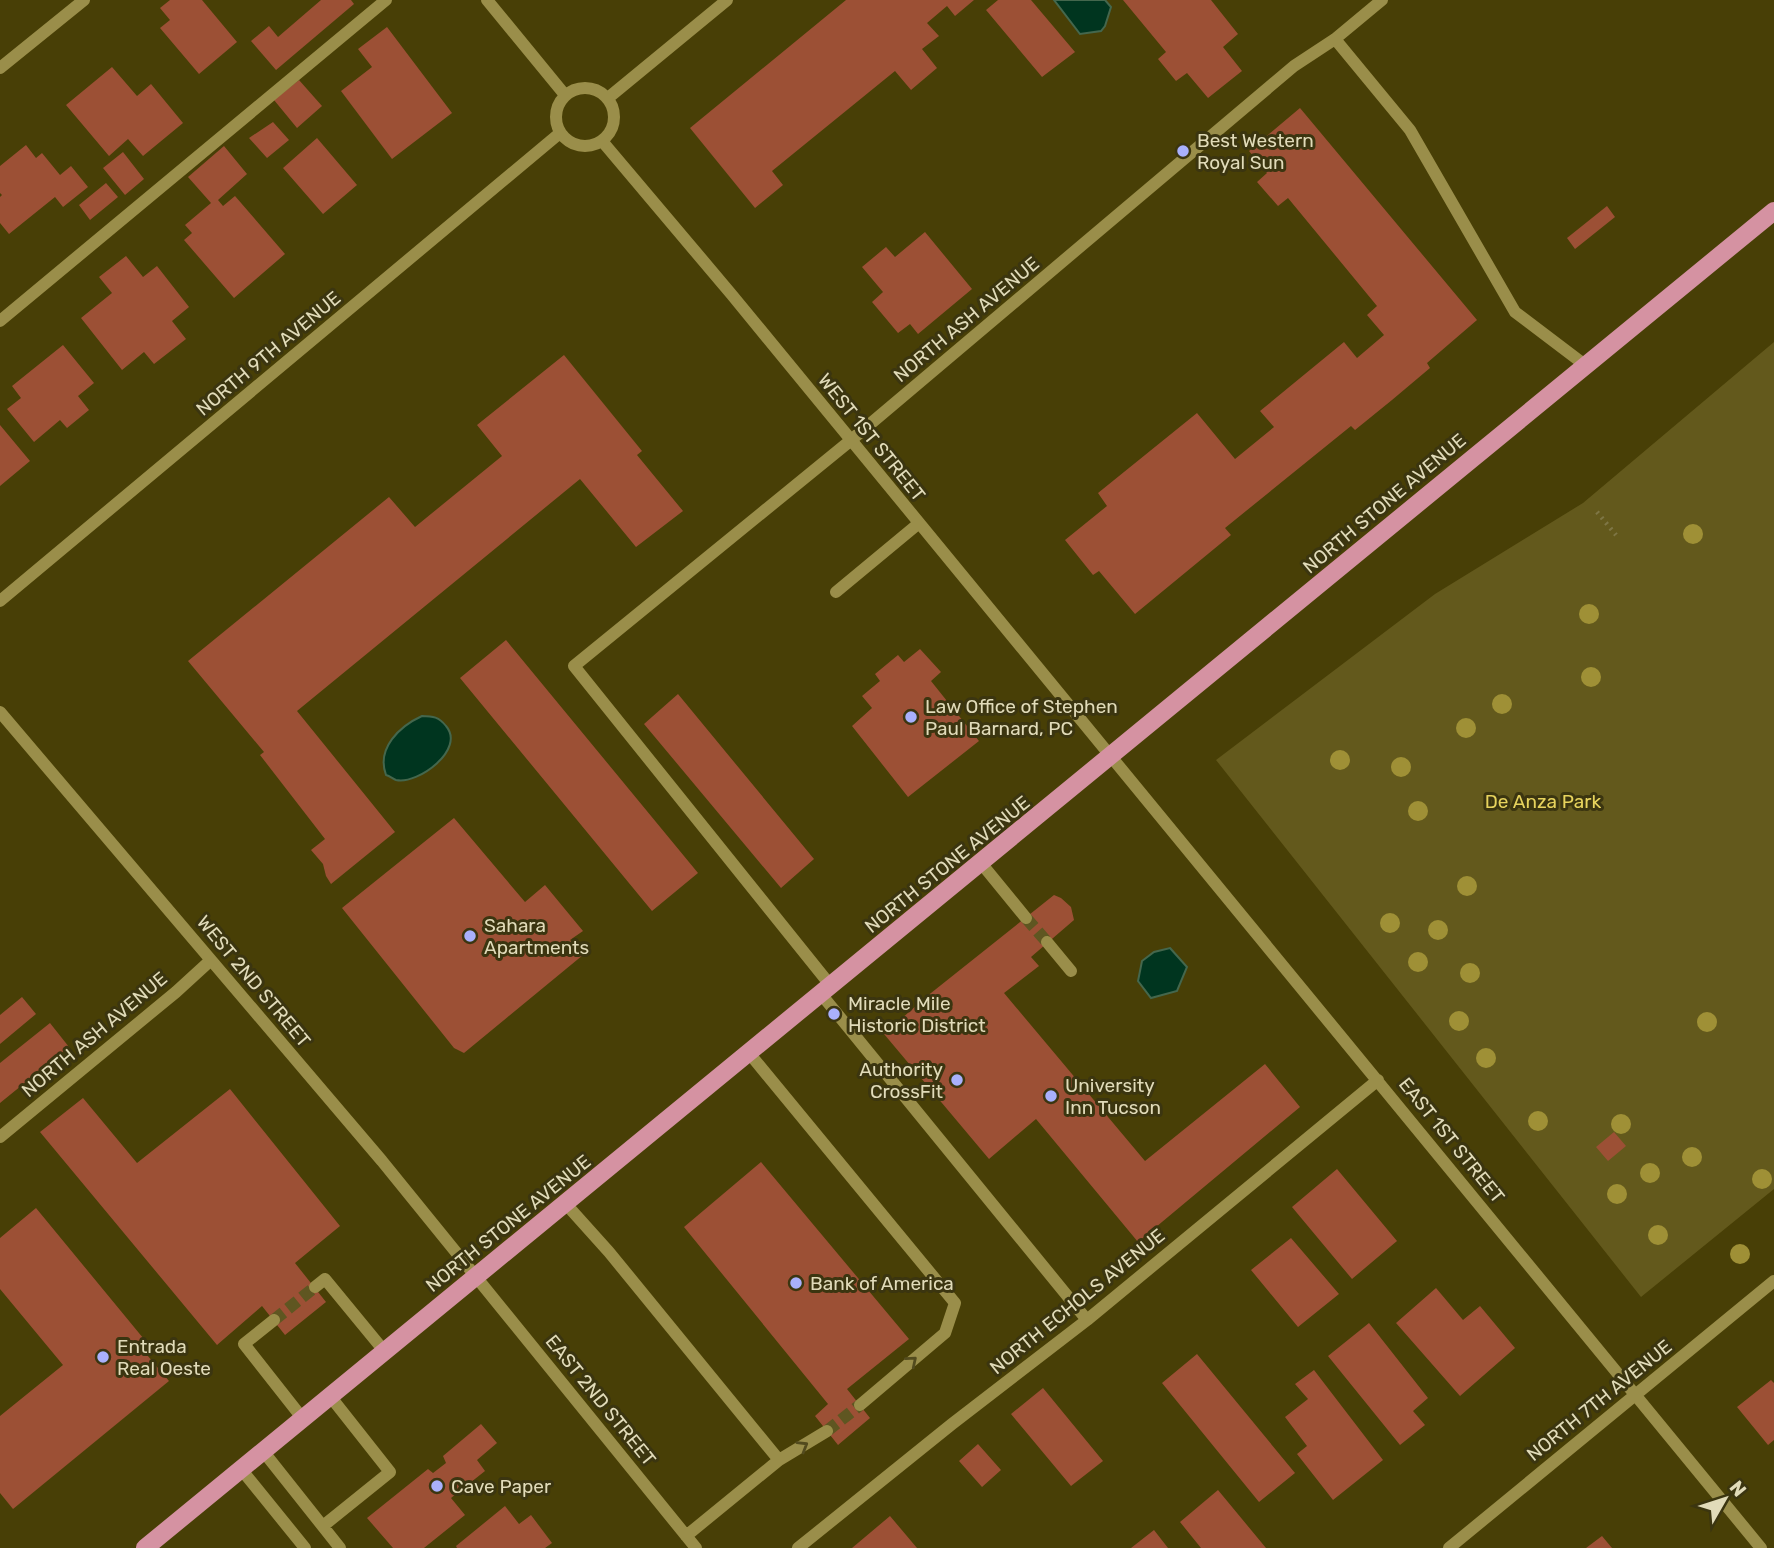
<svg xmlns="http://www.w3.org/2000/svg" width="1774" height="1548" viewBox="0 0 1774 1548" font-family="Rubik,sans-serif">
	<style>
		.green { fill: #63591c }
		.water { fill: #00351f; stroke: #44674d; stroke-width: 2 }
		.building { fill: #9c5035 }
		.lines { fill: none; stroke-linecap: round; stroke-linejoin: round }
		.minor-tunnel { stroke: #5f5621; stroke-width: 12; stroke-dasharray: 12 6; stroke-linecap: butt }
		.path { stroke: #7e7645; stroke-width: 4.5; stroke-dasharray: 2 5; stroke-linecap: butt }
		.minor { stroke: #9a8e4a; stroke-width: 12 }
		.major { stroke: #d592a2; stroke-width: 18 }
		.tree { fill: #9f9036 }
		.oneway { stroke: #534b1e }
		.poi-dot { fill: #a9b0fc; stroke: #3b3510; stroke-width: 2.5 }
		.labels { text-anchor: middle; stroke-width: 6; stroke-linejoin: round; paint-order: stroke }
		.poi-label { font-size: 19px; fill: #e1dbb9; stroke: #3b3510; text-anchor: start }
		.street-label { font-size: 19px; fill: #e1dbb9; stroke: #3b3510 }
		.park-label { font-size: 19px; fill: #e7d35d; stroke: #3b3510 }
	</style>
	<rect width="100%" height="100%" fill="#483f06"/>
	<path class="green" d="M1774 342V1189L1641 1297 1216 760 1435 594 1583 503Z"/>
	<path class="water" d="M1054 0H1105L1111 7 1105 26 1101 31 1080 34Z
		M422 716C433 716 439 717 446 726 466 749 418 785 396 780 393 779 390 776 386 775 376 748 400 726 422 716Z
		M1170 948 1187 967 1177 991 1151 998 1138 981 1142 961 1154 952Z"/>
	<path class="building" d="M170 0H202L237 42 199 74 160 28 170 20 160 8Z
		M321 0H351L354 4 276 70 251 41 269 26 278 37Z
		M846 0H974L955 16 947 6 927 23 939 36 922 49 937 68 911 90 895 71 772 171 783 185 755 208 690 128Z
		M998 0H1031L1075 52 1042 77 986 10Z
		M1123 0H1211L1238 34 1223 47 1242 71 1208 98 1187 73 1176 81 1158 59 1166 52Z
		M387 27 452 113 392 159 341 91 372 67 358 49Z
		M112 67 137 96 151 84 183 123 143 156 128 139 109 156 66 105Z
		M299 80 322 106 297 128 274 100Z
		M1300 108 1477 320 1427 363 1430 368 1392 400 1355 430 1351 426 1225 528 1231 535 1135 614 1099 571 1093 575 1065 540 1107 506 1098 493 1197 413 1235 459 1274 427 1260 411 1344 342 1357 358 1384 335 1367 315 1377 306 1288 198 1278 206 1257 182 1267 173 1249 151Z
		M273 122 289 140 267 158 249 138Z
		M317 138 357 185 323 214 283 168Z
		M26 145 36 158 42 153 60 175 71 166 88 187 63 207 55 197 9 234 0 223V197L2 195 0 193V166Z
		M224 146 247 174 218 200 223 206 235 196 285 254 234 298 184 240 192 233 185 225 211 203 188 177Z
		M123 152 144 179 125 195 103 168Z
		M106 183 118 197 90 220 79 205Z
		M1607 206 1615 217 1575 249 1567 238Z
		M925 232 972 289 918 334 910 324 898 333 872 302 883 292 862 267 886 247 895 257Z
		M126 256 143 277 157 266 189 307 172 321 186 339 154 364 144 352 122 370 81 318 112 293 99 277Z
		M63 345 94 383 78 396 89 410 67 428 60 420 34 442 7 409 21 398 12 386Z
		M564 355 642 451 637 455 683 511 636 547 580 479 297 711 395 832 331 884 326 876 323 864 311 850 325 839 260 755 264 752 188 661 389 497 415 527 502 456 477 425Z
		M0 425 30 461 0 486Z
		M506 640 698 873 652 911 460 678Z
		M920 649 941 672 931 681 979 741 908 797 852 726 872 708 862 696 880 681 875 674 898 655 904 662Z
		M678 694 814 859 781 888 644 724Z
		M454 818 525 902 545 885 583 931 570 940 583 955 464 1053 454 1048 342 908Z
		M1054 895 1061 898 1071 907 1074 920 1031 957 1039 966 1004 993 1145 1161 1265 1064 1300 1107 1138 1242 1036 1119 989 1159 884 1034 926 997Z
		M22 997 36 1014 0 1044V1015Z
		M50 1023 69 1047 0 1103V1063Z
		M230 1089 340 1226 295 1263 326 1302 285 1335 262 1306 217 1345 40 1132 83 1098 137 1163Z
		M1614 1132 1626 1146 1608 1161 1596 1147Z
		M761 1162 909 1339 847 1389 870 1418 838 1445 815 1416 828 1404 684 1227Z
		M1337 1169 1397 1241 1352 1279 1292 1207Z
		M36 1208 148 1344 142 1349 169 1381 13 1509 0 1493V1416L63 1365 0 1289V1238Z
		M1291 1238 1339 1294 1298 1327 1251 1270Z
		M1436 1288 1463 1320 1480 1306 1515 1348 1460 1396 1396 1323Z
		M1369 1323 1428 1398 1413 1411 1425 1425 1400 1445 1328 1356Z
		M1197 1354 1295 1473 1259 1502 1162 1383Z
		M1314 1370 1383 1460 1333 1500 1297 1454 1307 1446 1285 1417 1308 1399 1295 1384Z
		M1771 1380 1774 1383V1440L1768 1445 1737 1407Z
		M1043 1388 1103 1461 1071 1486 1011 1414Z
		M481 1424 497 1443 477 1460 485 1471 451 1498 465 1515 424 1548H393L367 1518 428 1469 433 1473 446 1463 443 1456Z
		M978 1444 1001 1470 982 1487 959 1461Z
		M1218 1490 1266 1548H1201L1180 1522Z
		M505 1506 519 1524 531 1515 552 1543 545 1548H457L456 1546Z
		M890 1516 917 1548H852Z
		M1154 1530 1168 1548H1131Z
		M1602 1536 1612 1548H1586Z"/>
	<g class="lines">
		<path class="minor-tunnel" d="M1026 918 1047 942
			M274 1320 315 1287
			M827 1431 860 1405"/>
		<path class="path" d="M1597 512 1616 535"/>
		<path class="minor" d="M487 0 565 95
			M1335 39 1410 130 1515 312 1585 365
			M0 68 84 0
			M556 117a29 29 0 1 1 58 0a29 29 0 1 1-58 0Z
			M608 98 727 0
			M602 141 732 295 1761 1548
			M0 321 386 0
			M836 592 918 524
			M0 601 560 133
			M0 712 382 1161 696 1548
			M981 863 1026 918
			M1047 942 1071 971
			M831 986 574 666 850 441 1294 66 1335 39 1382 0
			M821 994 1087 1320
			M749 1053 955 1303 945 1333 860 1405
			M0 1137 176 992 211 960
			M565 1203 609 1252 779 1460 686 1536
			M315 1287 325 1279 385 1352
			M274 1320 244 1344 303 1419
			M263 1451 340 1548
			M779 1460 827 1431
			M241 1469 305 1548
			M323 1526 390 1472 330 1396
			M798 1548 952 1424 1087 1320 1378 1080
			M1449 1548 1774 1281"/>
		<path class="major" d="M145 1548 1774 211"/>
	</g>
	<g class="tree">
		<circle cx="1693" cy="534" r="10"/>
		<circle cx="1589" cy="614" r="10"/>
		<circle cx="1591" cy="677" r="10"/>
		<circle cx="1502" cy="704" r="10"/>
		<circle cx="1466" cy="728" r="10"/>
		<circle cx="1340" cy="760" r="10"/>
		<circle cx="1401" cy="767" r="10"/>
		<circle cx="1418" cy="811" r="10"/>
		<circle cx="1467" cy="886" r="10"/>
		<circle cx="1390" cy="923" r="10"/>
		<circle cx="1438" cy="930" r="10"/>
		<circle cx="1418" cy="962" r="10"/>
		<circle cx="1470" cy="973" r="10"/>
		<circle cx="1459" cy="1021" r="10"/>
		<circle cx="1707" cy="1022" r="10"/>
		<circle cx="1486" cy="1058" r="10"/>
		<circle cx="1538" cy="1121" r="10"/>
		<circle cx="1621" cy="1124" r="10"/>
		<circle cx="1692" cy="1157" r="10"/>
		<circle cx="1650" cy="1173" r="10"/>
		<circle cx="1762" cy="1179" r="10"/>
		<circle cx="1617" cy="1194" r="10"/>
		<circle cx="1658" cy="1235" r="10"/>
		<circle cx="1740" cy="1254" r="10"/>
	</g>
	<defs><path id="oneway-chevron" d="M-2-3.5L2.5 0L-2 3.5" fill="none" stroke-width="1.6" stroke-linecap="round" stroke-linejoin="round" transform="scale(1.75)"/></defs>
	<g class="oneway">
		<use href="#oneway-chevron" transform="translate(912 1361) rotate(-40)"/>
		<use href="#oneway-chevron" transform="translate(803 1446) rotate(-31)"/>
	</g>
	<g class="poi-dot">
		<circle cx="1183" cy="151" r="7"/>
		<circle cx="911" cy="717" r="7"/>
		<circle cx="470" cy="936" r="7"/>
		<circle cx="834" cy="1014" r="7"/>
		<circle cx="957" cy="1080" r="7"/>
		<circle cx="1051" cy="1096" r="7"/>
		<circle cx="796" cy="1283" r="7"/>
		<circle cx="103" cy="1357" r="7"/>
		<circle cx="437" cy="1486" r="7"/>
	</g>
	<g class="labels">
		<g class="poi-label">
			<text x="1197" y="147">Best Western<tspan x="1197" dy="22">Royal Sun</tspan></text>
			<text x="925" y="713">Law Office of Stephen<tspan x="925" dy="22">Paul Barnard, PC</tspan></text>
			<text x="484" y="932">Sahara<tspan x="484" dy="22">Apartments</tspan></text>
			<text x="848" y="1010">Miracle Mile<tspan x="848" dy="22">Historic District</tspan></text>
			<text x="943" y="1076" text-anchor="end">Authority<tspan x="943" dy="22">CrossFit</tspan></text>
			<text x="1065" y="1092">University<tspan x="1065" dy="22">Inn Tucson</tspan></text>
			<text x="810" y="1290">Bank of America</text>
			<text x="117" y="1353">Entrada<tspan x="117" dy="22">Real Oeste</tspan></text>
			<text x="451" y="1493">Cave Paper</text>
		</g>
		<g class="street-label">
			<text transform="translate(966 319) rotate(-40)" y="7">NORTH ASH AVENUE</text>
			<text transform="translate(268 353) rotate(-40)" y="7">NORTH 9TH AVENUE</text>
			<text transform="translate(872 437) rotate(51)" y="7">WEST 1ST STREET</text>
			<text transform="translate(1384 503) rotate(-40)" y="7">NORTH STONE AVENUE</text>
			<text transform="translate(947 864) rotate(-39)" y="7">NORTH STONE AVENUE</text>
			<text transform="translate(254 981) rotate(50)" y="7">WEST 2ND STREET</text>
			<text transform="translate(94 1034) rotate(-40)" y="7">NORTH ASH AVENUE</text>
			<text transform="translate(1452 1140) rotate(51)" y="7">EAST 1ST STREET</text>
			<text transform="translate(508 1223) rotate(-39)" y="7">NORTH STONE AVENUE</text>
			<text transform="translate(1077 1301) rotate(-39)" y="7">NORTH ECHOLS AVENUE</text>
			<text transform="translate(601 1400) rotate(51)" y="7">EAST 2ND STREET</text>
			<text transform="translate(1599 1400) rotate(-39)" y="7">NORTH 7TH AVENUE</text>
		</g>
		<g class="park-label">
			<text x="1543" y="808">De Anza Park</text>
		</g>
	</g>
	<g transform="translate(1725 1499) rotate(51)" stroke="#3b3510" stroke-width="5" paint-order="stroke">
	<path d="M0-5L12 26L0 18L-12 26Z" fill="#e1dbb9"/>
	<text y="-10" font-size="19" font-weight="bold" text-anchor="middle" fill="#e1dbb9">N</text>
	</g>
</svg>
